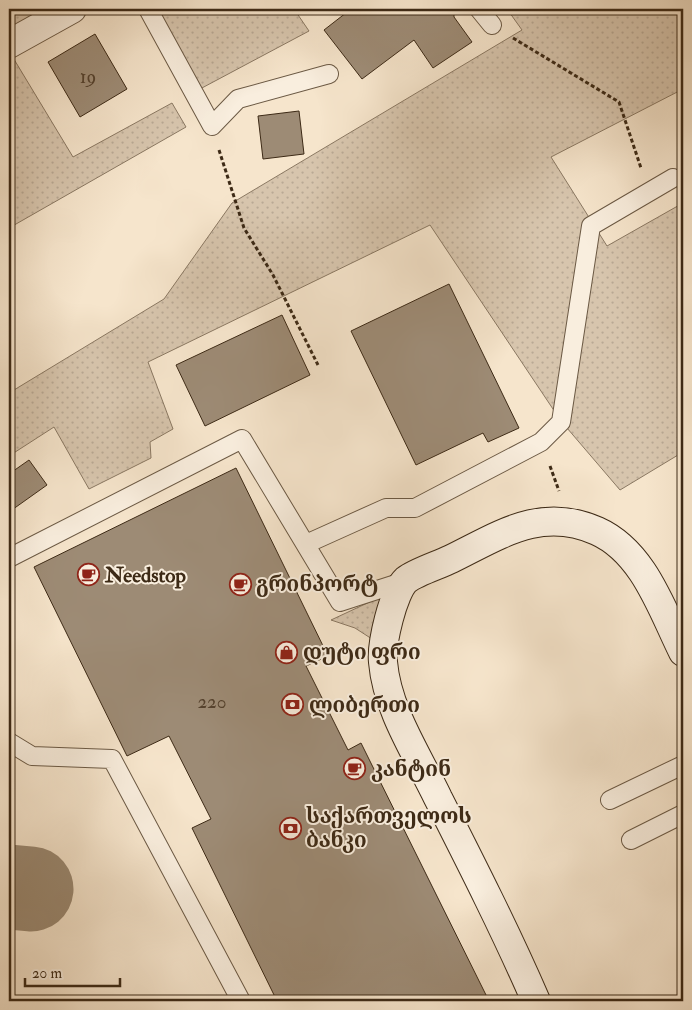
<svg xmlns="http://www.w3.org/2000/svg" width="692" height="1010" viewBox="0 0 692 1010" font-family="'IM FELL Double Pica','Noto Serif Georgian',serif">
	<style>
		.grass { fill: url(#grass-dots); stroke: #8a7862 }
		.lines { fill: none; stroke-linecap: round; stroke-linejoin: round }
		.taxiway { stroke: #9a8871; stroke-width: 85 }
		.building { fill: #9d8b75; stroke: #3d2a16 }
		.lane-casing { stroke: #6b5944; stroke-width: 20 }
		.street-casing { stroke: #6b5944; stroke-width: 30 }
		.secondary-casing { stroke: #3d2a16; stroke-width: 30 }
		.path { stroke: #3d2a16; stroke-width: 3; stroke-dasharray: 4 2.5; stroke-linecap: butt }
		.lane { stroke: #f9eede; stroke-width: 18 }
		.street { stroke: #f9eede; stroke-width: 28 }
		.secondary { stroke: #f9eede; stroke-width: 28 }
		.labels { text-anchor: middle; stroke-width: 4; stroke-linejoin: round; paint-order: stroke }
		.number-label { font-size: 19px; fill: #55422e }
		.poi-label { font-size: 21px; font-weight: bold; fill: #3d2a16; stroke: #f9eede; text-anchor: start }
	</style>
	<defs>
		<pattern id="grass-dots" width="8" height="8" patternUnits="userSpaceOnUse" patternTransform="scale(1.25)"><rect width="8" height="8" fill="#d7c5ad"/><path d="M2 2h.1M6 6h.1" fill="none" stroke="#b9a994" stroke-width="1.8" stroke-linecap="round"/></pattern>
	</defs>
	<rect width="100%" height="100%" fill="#f6e5cc"/>
	<filter id="stains"><feTurbulence type="fractalNoise" baseFrequency=".004" numOctaves="4"/><feColorMatrix values="0 0 0 0 .2 0 0 0 0 .09 0 0 0 0 .02 0 0 0 .5 -.17"/></filter>
	<radialGradient id="worn" r=".72"><stop offset=".6" stop-color="#630" stop-opacity="0"/><stop offset="1" stop-color="#630" stop-opacity=".3"/></radialGradient>
	<path class="grass" d="M9 9H32L42 26 9 44Z
		M151 9H294L309 31 200 89Z
		M507 9H683V89L551 157 607 246 683 203V452L620 490 561 421 430 225 148 362 173 429 150 442 151 458 89 489 54 427 9 456V393L164 299 232 203 522 30Z
		M9 51 73 157 172 103 186 127 9 228Z
		M391 592 372 639 355 628 331 620Z"/>
	<g class="lines">
		<path class="taxiway" d="M9 887 31 889"/>
	</g>
	<path class="building" d="M351 9H454V17L472 42 433 68 414 40 362 79 324 30Z
		M95 34 127 89 80 117 48 62Z
		M299 111 304 154 263 159 258 116Z
		M449 284 519 428 488 442 483 433 416 465 351 331Z
		M282 315 310 375 205 426 176 365Z
		M29 460 47 485 9 512V474Z
		M236 468 328 656 306 666 348 750 361 743 489 1001H277L192 828 211 819 169 736 127 756 34 567Z"/>
	<g class="lines">
		<defs>
			<path id="lane" d="M148 9 212 126 238 99 329 74
				M479 9 492 25
				M306 544 386 508H415L541 442 561 422 591 226 673 178
				M9 558 242 439 340 602 405 581
				M9 742 32 756 112 759 241 1001
				M610 800 683 765
				M631 840 683 814"/>
			<path id="street" d="M9 44 72 9"/>
			<path id="secondary" d="M536 1001C506 932 472 865 438 798 417 754 387 710 383 662 381 644 393 592 406 580 416 572 439 565 451 559 500 535 541 506 597 531 644 552 662 610 683 652"/>
		</defs>
		<use href="#lane" class="lane-casing"/>
		<use href="#street" class="street-casing"/>
		<use href="#secondary" class="secondary-casing"/>
		<path class="path" d="M513 38 619 102 641 168
			M219 150 244 228 273 275 318 365
			M550 466 559 491"/>
		<use href="#lane" class="lane"/>
		<use href="#street" class="street"/>
		<use href="#secondary" class="secondary"/>
	</g>
	<defs>
		<symbol id="cafe-ring" viewBox="-11 -11 22 22"><circle r="9.5" fill="#f9eede" stroke="#8f2418" stroke-width="1.5"/><path d="M-5.5-4.5H6V0H3Q3 3.5 0 3.5H-2.5Q-5.5 3.5-5.5 0ZM3-3.2v2h1.7v-2ZM-6 4.5H4V6H-6Z" fill="#8f2418"/></symbol>
		<symbol id="shop-ring" viewBox="-11 -11 22 22"><circle r="9.5" fill="#f9eede" stroke="#8f2418" stroke-width="1.5"/><path d="M-5-2.5h2.3a2.7 3.5 0 0 1 5.4 0H5L5.5 6h-11ZM-1.5-2.5h3a1.5 2.3 0 0 0-3 0Z" fill="#8f2418"/></symbol>
		<symbol id="bank-ring" viewBox="-11 -11 22 22"><circle r="9.5" fill="#f9eede" stroke="#8f2418" stroke-width="1.5"/><path d="M-6-4H6V4H-6ZM0-2.3a2.3 2.3 0 1 0 0 4.6a2.3 2.3 0 1 0 0-4.6Z" fill="#8f2418"/></symbol>
	</defs>
	<g fill-rule="evenodd">
		<use href="#cafe-ring" x="76" y="562" width="25" height="25"/>
		<use href="#cafe-ring" x="228" y="572" width="25" height="25"/>
		<use href="#shop-ring" x="274" y="640" width="25" height="25"/>
		<use href="#bank-ring" x="280" y="692" width="25" height="25"/>
		<use href="#cafe-ring" x="342" y="756" width="25" height="25"/>
		<use href="#bank-ring" x="278" y="816" width="25" height="25"/>
	</g>
	<g class="labels">
		<g class="number-label">
			<text x="88" y="83">19</text>
			<text x="212" y="708">220</text>
		</g>
		<g class="poi-label">
			<text x="105" y="582">Needstop</text>
			<text x="256" y="591">გრინპორტ</text>
			<text x="303" y="659">დუტი ფრი</text>
			<text x="309" y="712">ლიბერთი</text>
			<text x="371" y="776">კანტინ</text>
			<text x="306" y="823">საქართველოს<tspan x="306" dy="24">ბანკი</tspan></text>
		</g>
	</g>
	<rect width="692" height="1010" fill="none" stroke="#f6e5cc" stroke-width="30"/>
	<rect x="10" y="10" width="672" height="990" fill="none" stroke="#3d2a16" stroke-width="2.5"/>
	<rect x="15" y="15" width="662" height="980" fill="none" stroke="#3d2a16"/>
	<path d="M25 978v8h95v-8" fill="none" stroke="#3d2a16" stroke-width="2.5"/>
	<text x="32" y="978" font-size="15" fill="#3d2a16" stroke="#f9eede" stroke-width="4" paint-order="stroke">20 m</text>
	<rect width="100%" height="100%" filter="url(#stains)"/>
	<rect width="100%" height="100%" fill="url(#worn)"/>
</svg>
